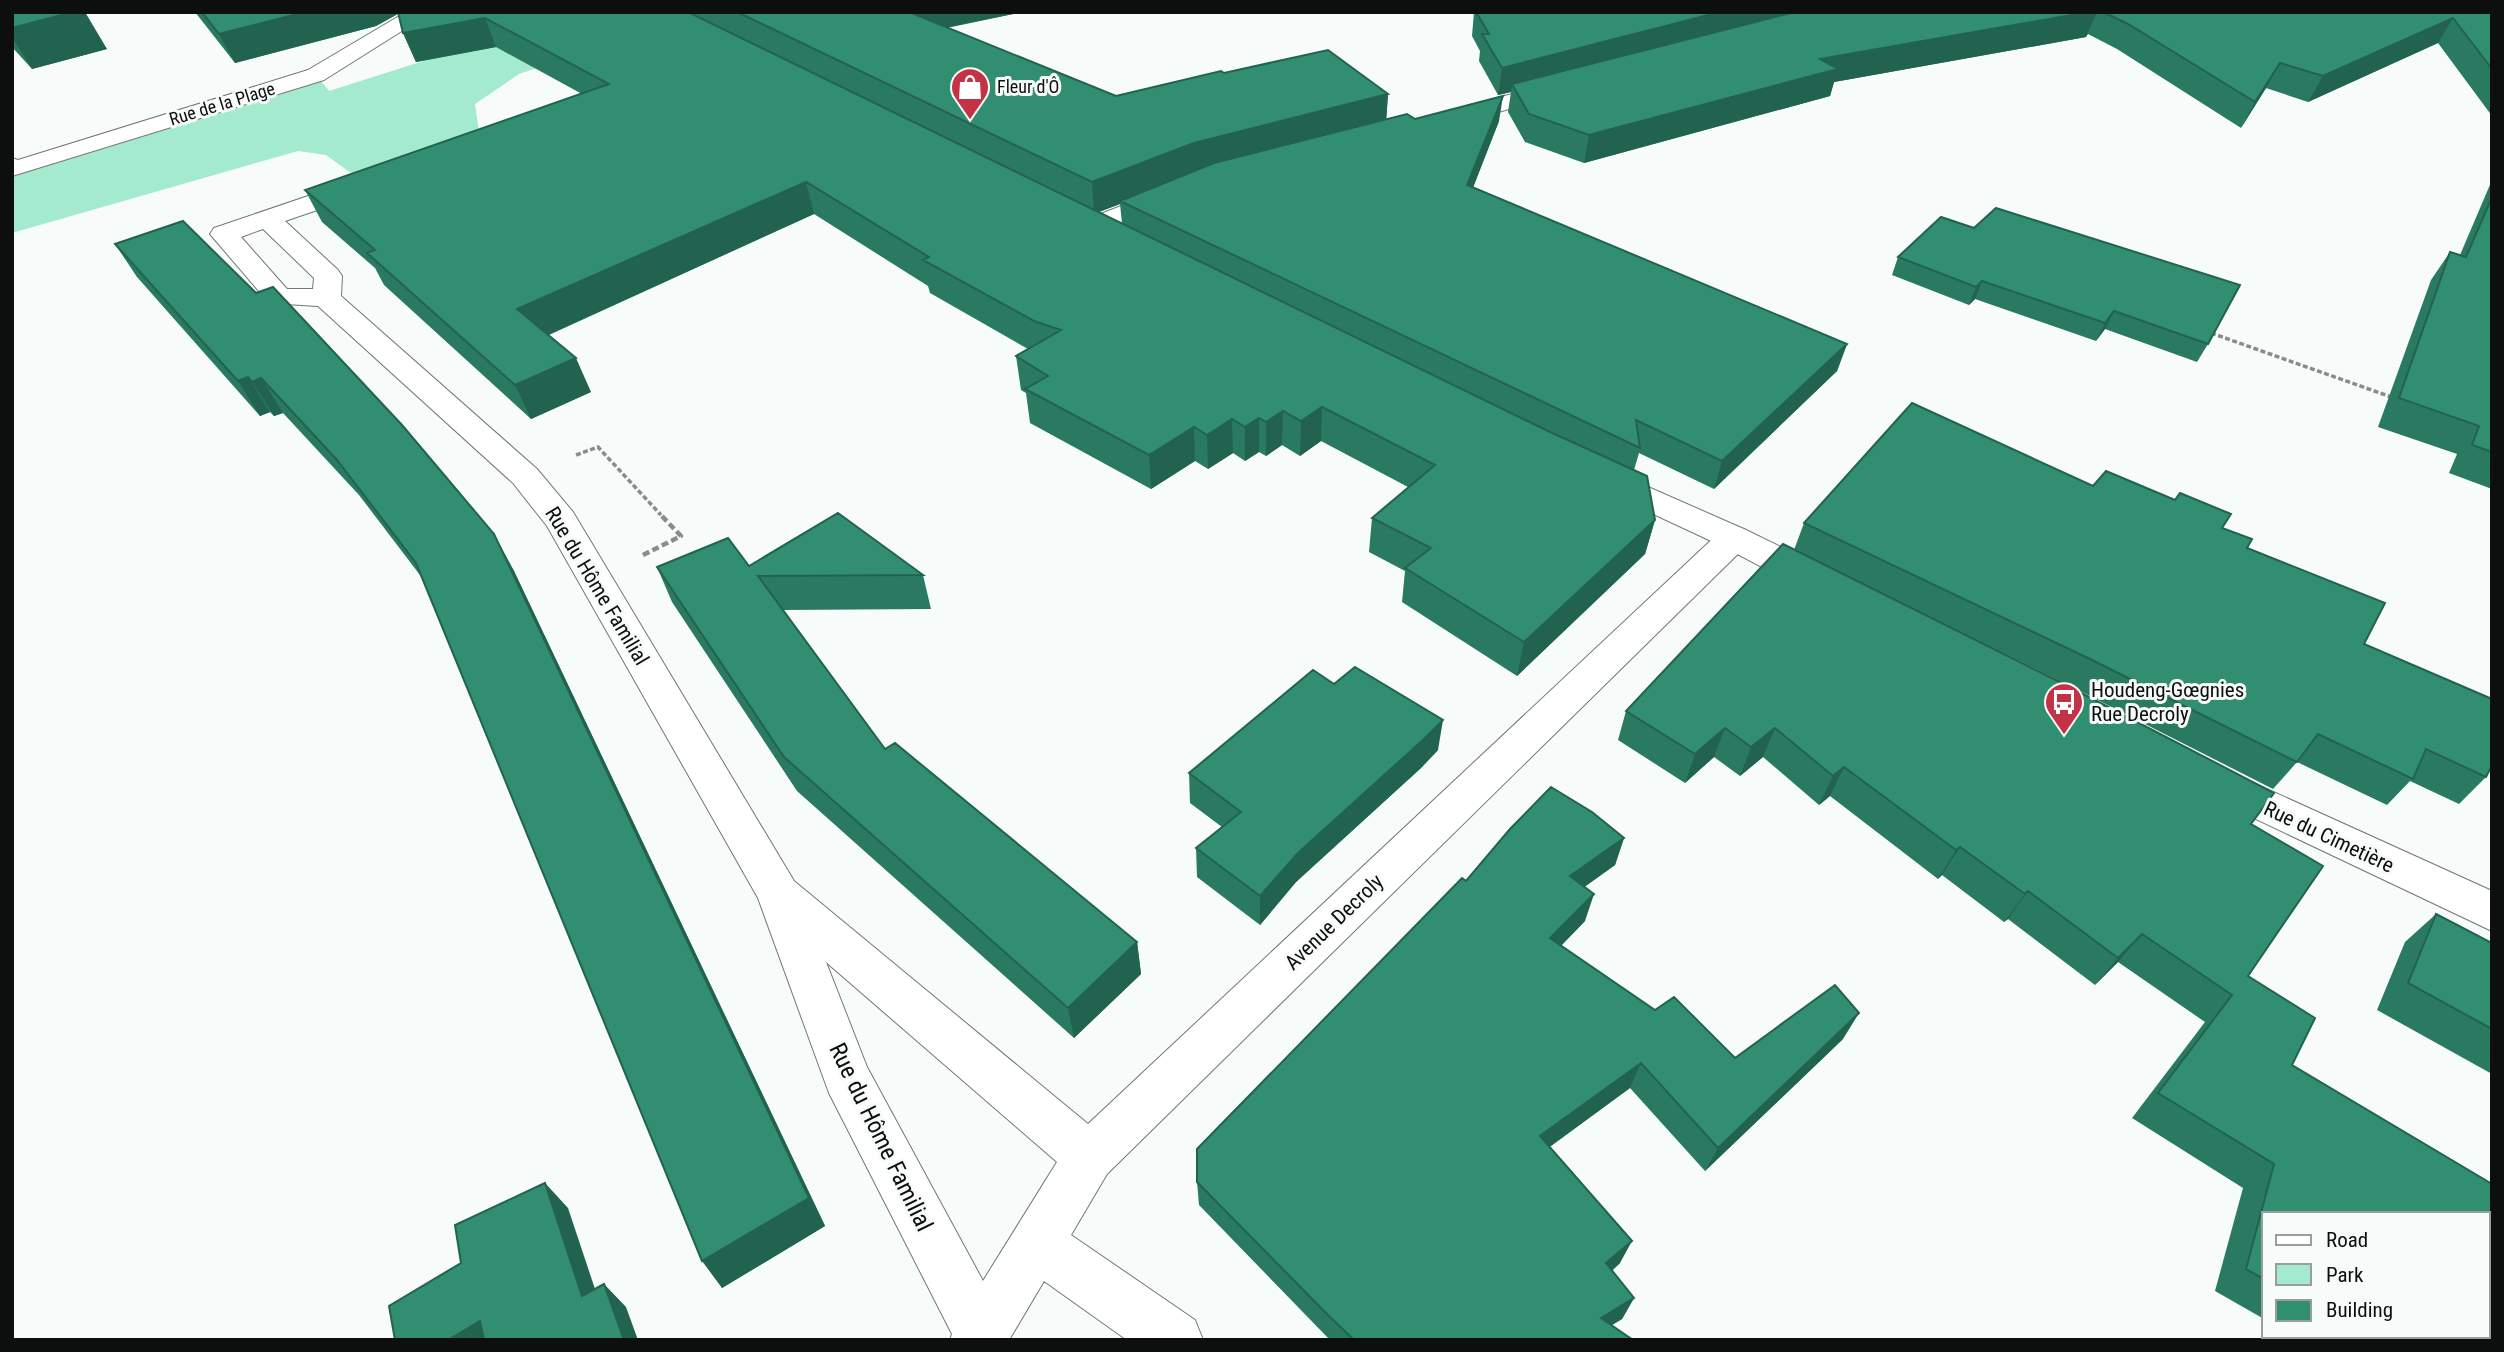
<svg xmlns="http://www.w3.org/2000/svg" width="2504" height="1352" viewBox="0 0 2504 1352" font-family="'Roboto Condensed',sans-serif">
	<style>
		.green { fill: #a3eacf }
		.lines { fill: none; stroke-linecap: round; stroke-linejoin: round }
		.minor-casing { stroke: #727674; stroke-width: 2 }
		.tertiary-casing { stroke: #727674; stroke-width: 2 }
		.path-far1 { stroke: #898c8b; stroke-width: 3.5; stroke-dasharray: 5 2.5; stroke-linecap: butt }
		.path { stroke: #898c8b; stroke-width: 4.5; stroke-dasharray: 7 3.5; stroke-linecap: butt }
		.minor { fill: #fff; fill-rule: evenodd }
		.tertiary { fill: #fff; fill-rule: evenodd }
		.wall { fill: #2a7a61; fill-rule: evenodd }
		.shaded-wall { fill: #22634f }
		.building { fill: #318e71; stroke: #22634f; stroke-width: 2 }
		.labels { text-anchor: middle; stroke-width: 6; stroke-linejoin: round; paint-order: stroke }
		.far-poi-label { font-size: 18px; fill: #0d0e0e; stroke: #f7fcfa; text-anchor: start }
		.far-street-label { font-size: 18px; fill: #0d0e0e; stroke: #f7fcfa }
		.street-label { font-size: 21px; fill: #0d0e0e; stroke: #f7fcfa }
		.poi-label { font-size: 21px; fill: #0d0e0e; stroke: #f7fcfa; text-anchor: start }
		.near-street-label { font-size: 24px; fill: #0d0e0e; stroke: #f7fcfa }
	</style>
	<rect width="100%" height="100%" fill="#f7fcfa"/>
	<path class="green" d="M559 18 621 39 519 74 475 104 480 139 362 181 326 155 298 151 12 233V172L316 75 329 91Z"/>
	<g class="lines">
		<defs>
			<path id="minor" d="M406 12H432L324 80 12 176V158L18 160 308 70Z
				M1561 81 1569 83 1573 88 1569 93 1450 125 1441 123 1438 118 1441 113Z
				M1170 187 1179 189 1183 195 1179 201 1103 232 1094 234 1085 232 1081 226 1085 220Z
				M320 192 329 194 333 200 329 206 285 221 338 270 342 276 341 296 537 469 573 512 794 881 1088 1124 1722 530 1734 526 1746 530 1751 538 1746 546 1107 1174 1071 1235 1195 1320 1203 1340H1127L1044 1281 1009 1340H950L952 1334 829 1093 758 898 547 526 513 483 318 306 269 303 210 234 214 228ZM263 229 314 278 313 289H287L241 237ZM826 962 1057 1162 983 1281 867 1067Z"/>
			<path id="tertiary" d="M1605 468 1746 530 1832 572 1837 581 1832 590 1819 593 1806 590 1722 546 1593 486 1588 479 1593 472Z
				M2216 766 2492 891V931L2201 793 2195 782 2201 771Z"/>
		</defs>
		<use href="#minor" class="minor-casing"/>
		<use href="#tertiary" class="tertiary-casing"/>
		<path class="path-far1" d="M2211 333 2394 398
			M576 455 598 447 661 515"/>
		<path class="path" d="M643 555 681 536 659 513"/>
		<use href="#minor" class="minor"/>
		<use href="#tertiary" class="tertiary"/>
	</g>
	<path class="wall" d="M12 12 107 49 32 69 12 47Z
		M195 12H1023L947 28 1116 96 1224 73 1388 94 1386 119 1499 121 1473 187 1847 344 1837 371 1714 489 1639 453 1634 470 1655 520 1645 554 1517 676 1402 602 1405 571 1369 552 1372 518 1408 487 1321 441 1300 456 1282 445 1266 456 1259 452 1245 461 1233 453 1208 469 1195 461 1151 489 1030 423 1026 393 1021 390 1016 356 1028 349 930 293 928 286 814 214 549 335 591 392 531 419 384 285 375 268 322 222 305 190 582 94 496 47 416 62 403 33 398 14 376 26 235 63ZM1120 204 1122 223 1098 212Z
		M1474 12H2492V116L2438 43 2308 102 2266 88 2241 128 2117 49 2088 34 2086 37 1834 82 1830 96 1584 163 1525 142 1508 112 1511 92 1498 95 1479 61 1480 51 1472 36Z
		M2492 180V489L2449 473 2457 454 2378 427 2431 280 2450 252 2460 255Z
		M1941 217 2208 344 2197 362 2105 329 2096 341 1975 299 1969 305 1892 275 1898 257Z
		M115 244 513 569 825 1226 722 1288 423 579 359 495 283 413 274 416 270 412 260 416 137 277Z
		M2093 486 2222 528 2247 548 2364 644 2486 777 2459 804 2410 781 2387 805 2297 762 2273 789 2072 687 1879 592 2251 824 2248 976 2292 1065 2492 1184V1303L2488 1305V1214H2264V1319L2215 1291 2243 1188 2132 1118 2205 1022 2118 962 2095 985 2008 919 2004 922 1942 875 1938 879 1830 796 1819 805 1763 757 1740 776 1714 757 1685 783 1618 740 1626 711 1794 550 1804 523Z
		M749 566 923 575 931 609 783 610 885 749 1137 942 1141 974 1074 1038 797 791 672 602 657 567Z
		M1438 750 1421 768 1296 882 1260 925 1197 877 1196 848 1222 827 1190 803 1189 773Z
		M1624 838 1615 865 1584 887 1585 921 1561 946 1655 1010 1735 1058 1843 1039 1705 1171 1630 1088 1549 1147 1620 1263 1612 1271 1634 1298 1622 1319 1612 1325 1633 1340H1330L1199 1205 1197 1182 1466 881Z
		M2436 914 2492 943V1074L2377 1010 2405 942Z
		M2294 1336H2441V1340H2300Z"/>
	<path class="shaded-wall" d="M73 12H85L107 49 32 69 12 37V28Z
		M305 12H401L376 26 235 63 219 34Z
		M898 12H1023L903 36Z
		M1720 12H1827L1512 84 1511 92 1498 95 1502 68Z
		M2089 12H2097L2086 37 1834 82 1830 96 1584 163 1589 135 1820 59Z
		M485 18 496 47 416 62 403 33Z
		M2453 18 2438 43 2308 102 2323 76Z
		M2280 63 2266 88 2241 128 2255 102Z
		M1388 94 1386 124 1120 201V204L1094 214 1092 182 1194 143Z
		M1503 96 1499 121 1464 211 1467 185Z
		M806 182 814 214 532 342 517 309Z
		M1982 281 1975 299 1969 305 1976 287Z
		M2114 311 2105 329 2096 341 2105 323Z
		M1847 344 1837 371 1714 489 1722 461Z
		M576 358 591 392 531 419 515 385Z
		M248 377 270 412 260 416 238 381Z
		M261 378 283 413 274 416 252 382Z
		M1322 407 1321 441 1300 456 1301 421Z
		M1283 411 1282 445 1266 456V422Z
		M1259 418V452L1245 461V427Z
		M1232 419 1233 453 1208 469 1207 435Z
		M1194 427 1195 461 1151 489 1149 455Z
		M1655 520 1645 554 1517 676 1524 642Z
		M494 534 513 569 825 1226 722 1288 702 1261Z
		M1443 720 1438 750 1421 768 1296 882 1260 925V896L1298 853Z
		M1725 728 1714 757 1685 783 1695 754Z
		M1775 728 1763 757 1740 776 1751 747Z
		M1844 767 1830 796 1819 805 1833 776Z
		M1624 838 1615 865 1562 903 1570 876Z
		M1960 847 1942 875 1938 879 1956 850Z
		M2028 891 2008 919 2004 922 2025 894Z
		M1594 894 1585 921 1542 965 1550 938Z
		M2142 934 2118 962 2095 985 2118 958Z
		M1137 942 1141 974 1074 1038 1068 1008Z
		M1859 1013 1843 1039 1705 1171 1718 1148Z
		M1641 1063 1630 1088 1532 1160 1540 1136Z
		M545 1183 568 1208 605 1319 582 1296Z
		M1632 1241 1620 1263 1595 1285 1606 1263Z
		M604 1284 626 1307 638 1340H624Z
		M1634 1298 1622 1319 1590 1338 1601 1318Z
		M480 1321 502 1340H448Z"/>
	<path class="building" d="M12 12H73L12 28Z
		M202 12H305L219 34Z
		M398 12H688L1548 431 1647 476 1655 520 1524 642 1405 568 1431 548 1372 518 1435 465 1322 407 1301 421 1283 411 1266 422 1259 418 1245 427 1232 419 1207 435 1194 427 1149 455 1025 389 1048 376 1016 356 1061 330 1034 321 923 260 929 257 806 182 517 309 576 358 515 385 367 253 375 250 305 190 609 84 485 18 403 33Z
		M737 12H909L1116 96 1221 71 1224 73 1328 50 1388 94 1194 143 1092 182Z
		M1476 12H1720L1502 68 1482 34H1489Z
		M1795 12H2089L1820 59 1838 69 1589 135 1529 114 1512 84Z
		M2103 12H2492V69L2453 18 2323 76 2280 63 2255 102 2128 24Z
		M1503 96 1467 185 1847 344 1722 461 1636 420 1640 448 1120 201 1214 163 1407 114 1415 119Z
		M2492 197V452L2472 445 2479 426 2399 398 2450 252 2466 257Z
		M1996 208 2240 285 2208 344 2114 311 2105 323 1982 281 1976 287 1898 257 1941 217 1974 228Z
		M183 221 256 293 273 287 402 425 494 534 809 1198 702 1261 416 563 337 460 261 378 252 382 248 377 238 381 115 244Z
		M1912 403 2093 486 2106 471 2175 500 2180 493 2231 514 2222 528 2252 539 2247 548 2385 603 2364 644 2492 699V765L2486 777 2426 749 2413 779 2318 734 2297 762 2090 659 1804 523Z
		M838 513 923 575 758 576 885 749 895 743 1137 942 1068 1008 784 757 657 567 728 538 749 566Z
		M1783 544 2060 682 2274 793 2251 824 2323 866 2248 976 2315 1018 2292 1065 2492 1184V1298L2488 1296V1214H2264V1279L2246 1269 2274 1164 2158 1093 2232 995 2142 934 2118 958 2028 891 2025 894 1960 847 1956 850 1844 767 1833 776 1775 728 1751 747 1725 728 1695 754 1626 711Z
		M1355 667 1443 720 1425 738 1298 853 1260 896 1196 848 1241 812 1189 773 1313 670 1334 684Z
		M1551 787 1592 812 1624 838 1570 876 1594 894 1550 938 1655 1010 1674 997 1735 1058 1835 985 1859 1013 1718 1148 1641 1063 1540 1136 1632 1241 1606 1263 1634 1298 1601 1318 1633 1340H1354L1327 1314 1197 1182V1149L1462 878 1466 881 1510 829Z
		M2436 914 2492 943V1029L2408 983Z
		M545 1183 582 1296 604 1284 624 1340H484L480 1321 448 1340H395L389 1306 461 1263 455 1225Z
		M2366 1336H2441V1340H2372Z"/>
	<defs>
		<symbol id="shop-pin" viewBox="-11 -11 22 30"><path d="M0 17L-7.5 6A9.5 9.5 0 1 1 7.5 6Z" fill="#c33245" stroke="#f7fcfa"/><path d="M-5-2.5h2.3a2.7 3.5 0 0 1 5.4 0H5L5.5 6h-11ZM-1.5-2.5h3a1.5 2.3 0 0 0-3 0Z" fill="#fff"/></symbol>
		<symbol id="bus-pin" viewBox="-11 -11 22 30"><path d="M0 17L-7.5 6A9.5 9.5 0 1 1 7.5 6Z" fill="#c33245" stroke="#f7fcfa"/><path d="M-5-6H5V4H4V6H2V4H-2V6H-4V4H-5ZM-3.5-4V0h7V-4ZM-3.5 1.2v1.5H-2V1.2ZM2 1.2v1.5H3.5V1.2Z" fill="#fff"/></symbol>
	</defs>
	<g fill-rule="evenodd">
		<use href="#shop-pin" x="948" y="65" width="44" height="60"/>
		<use href="#bus-pin" x="2042" y="680" width="44" height="60"/>
	</g>
	<g class="labels">
		<g class="far-poi-label">
			<text x="997" y="93">Fleur d'Ô</text>
		</g>
		<g class="far-street-label">
			<text transform="translate(222 104) rotate(-17)" y="6">Rue de la Plage</text>
		</g>
		<g class="street-label">
			<text transform="translate(597 586) rotate(59)" y="7">Rue du Hôme Familial</text>
			<text transform="translate(2329 837) rotate(25)" y="7">Rue du Cimetière</text>
			<text transform="translate(1334 922) rotate(-44)" y="7">Avenue Decroly</text>
		</g>
		<g class="poi-label">
			<text x="2091" y="697">Houdeng-Gœgnies<tspan x="2091" dy="24">Rue Decroly</tspan></text>
		</g>
		<g class="near-street-label">
			<text transform="translate(881 1137) rotate(64)" y="8">Rue du Hôme Familial</text>
		</g>
	</g>
	<rect width="2504" height="1352" fill="none" stroke="#0d0e0e" stroke-width="28"/>
	<rect x="2262" y="1212" width="228" height="126" fill="#f7fcfa" stroke="#999d9c" stroke-width="2"/>
	<rect x="2276" y="1235" width="35" height="10" fill="#ffffff" stroke="#999d9c" stroke-width="2"/>
	<text x="2326" y="1247" font-size="21" fill="#0d0e0e">Road</text>
	<rect x="2276" y="1264" width="35" height="21" fill="#a3eacf" stroke="#999d9c" stroke-width="2"/>
	<text x="2326" y="1282" font-size="21" fill="#0d0e0e">Park</text>
	<rect x="2276" y="1300" width="35" height="21" fill="#318e71" stroke="#999d9c" stroke-width="2"/>
	<text x="2326" y="1317" font-size="21" fill="#0d0e0e">Building</text>
</svg>
